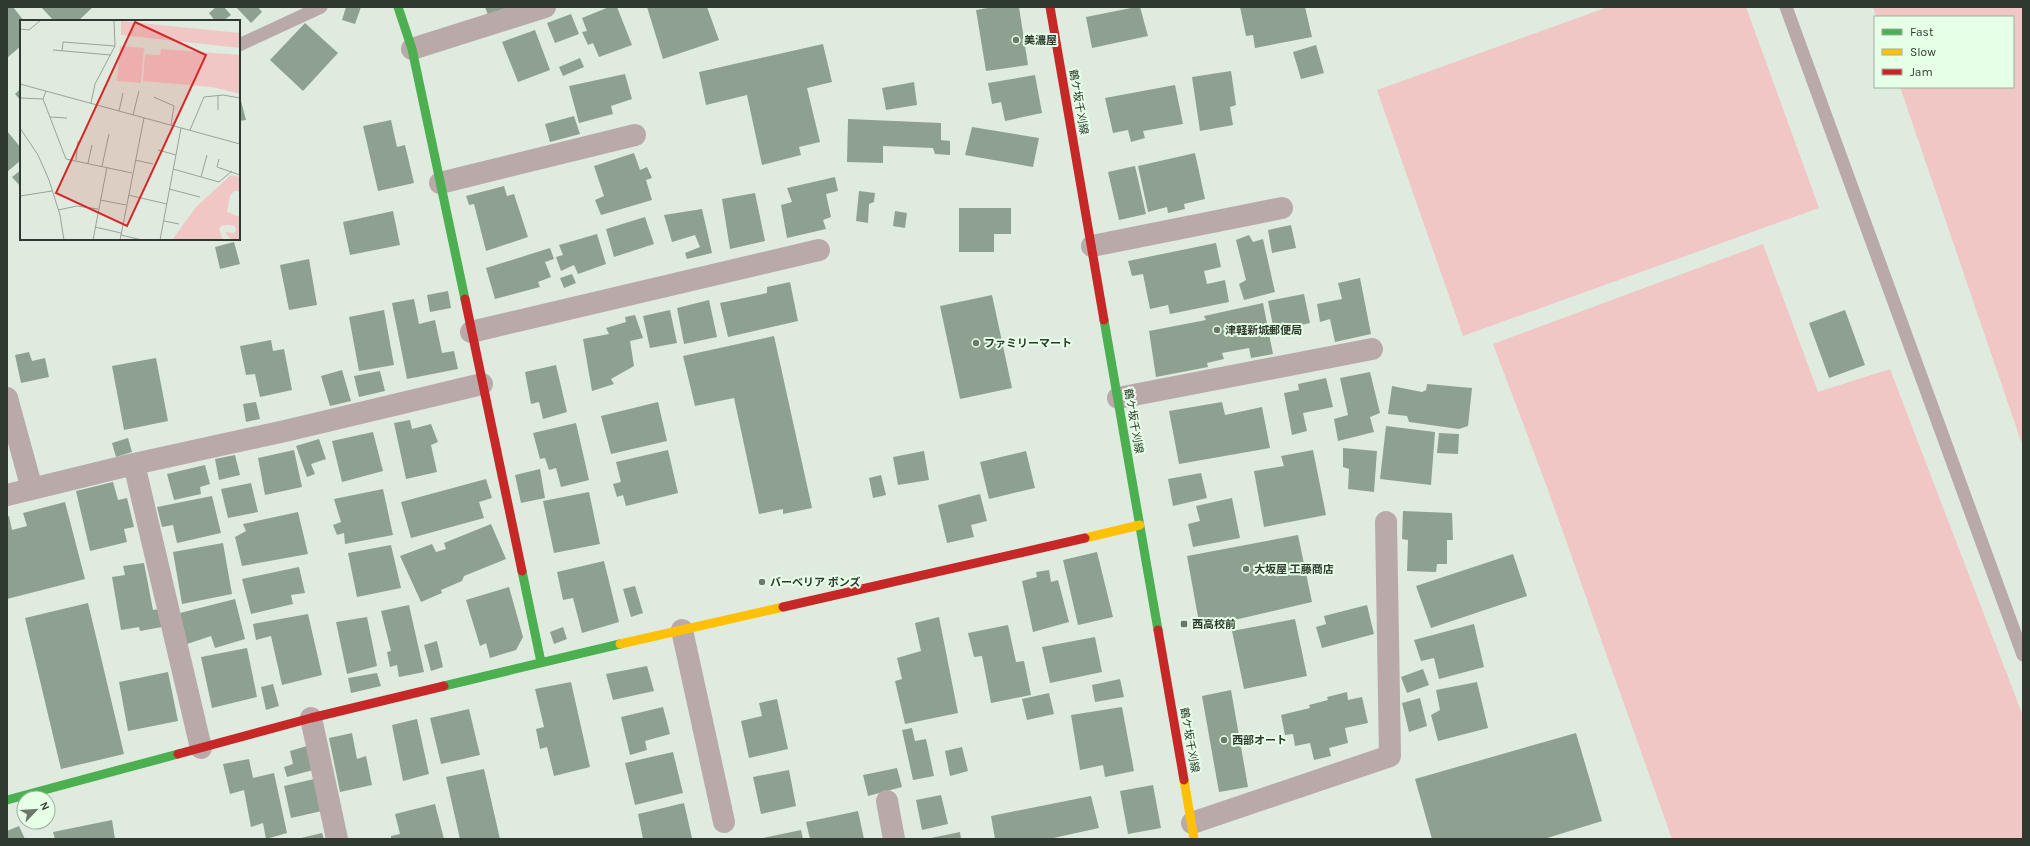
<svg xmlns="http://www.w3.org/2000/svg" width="2030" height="846" viewBox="0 0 2030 846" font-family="Karla,'Noto Sans JP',sans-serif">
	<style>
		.green { fill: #f1c7c6 }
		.building { fill: #8ea190 }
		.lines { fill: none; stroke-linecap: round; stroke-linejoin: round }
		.lane { stroke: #baa9a9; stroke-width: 13 }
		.street { stroke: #baa9a9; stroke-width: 22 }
		.fast { stroke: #4caf50; stroke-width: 9 }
		.slow { stroke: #ffc107; stroke-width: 9 }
		.jam { stroke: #c62828; stroke-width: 9 }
		.poi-dot { fill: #6d776d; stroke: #e6ffe7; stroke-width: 1.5 }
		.labels { text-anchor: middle; stroke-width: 4; stroke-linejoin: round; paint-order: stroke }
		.poi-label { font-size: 11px; font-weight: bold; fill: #2f3930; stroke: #e6ffe7; text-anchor: start }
		.street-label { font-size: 11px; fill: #2f3930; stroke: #e6ffe7 }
		.inset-road { fill: none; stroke: #99a499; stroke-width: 1 }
		.view { fill: #d62828; fill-opacity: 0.15; stroke: #d62828; stroke-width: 2 }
		.inset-edge { fill: none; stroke: #2f3930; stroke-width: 2 }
	</style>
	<rect width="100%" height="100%" fill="#dfebdf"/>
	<path class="green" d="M1608 7H1746L1819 208 1463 336 1377 90Z
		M1873 7H2023V447L1900 87H2013V17H1876Z
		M1763 244 1818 392 1890 369 2023 716V839H1672L1548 490 1493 344Z"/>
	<path class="building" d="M7 7H13L24 21H21V46L7 58Z
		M41 7H93L78 21H54Z
		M216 7H224L231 15 223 21H215L209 13Z
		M236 7H258L262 12 251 23Z
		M346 7H361L355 24 342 20Z
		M485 7H510L488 15Z
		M609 7H617L632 45 599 57 593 43 588 45 582 32 587 31 582 18Z
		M647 7H707L719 40 663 59Z
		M993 7H1019L1028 65 986 71 976 10Z
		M1136 7H1140L1148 36 1092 48 1086 17Z
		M1240 7H1305L1312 37 1255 48 1253 35 1246 36Z
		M571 14 579 34 555 43 547 23Z
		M305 23 338 53 303 91 270 60Z
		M535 30 550 70 518 82 502 42Z
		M823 44 832 82 807 88 820 142 799 147 801 155 762 165 747 95 706 105 699 72Z
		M1316 45 1324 73 1301 79 1293 52Z
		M580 58 584 67 563 76 559 67Z
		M1231 71 1236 105 1230 107 1233 125 1200 131 1192 77Z
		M625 74 632 99 611 106 613 114 579 123 569 86Z
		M1035 75 1042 113 1005 121 1001 102 992 104 988 83Z
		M914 82 917 105 886 110 882 88Z
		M1175 85 1183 124 1143 131 1145 138 1131 142 1128 130 1113 133 1105 98Z
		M21 88V101L15 94Z
		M239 93 246 120 239 121Z
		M574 116 580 134 550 142 545 124Z
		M848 119 941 123V140L950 141V155L935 154 933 148 883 146V163L847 162Z
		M391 120 397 147 405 145 414 183 378 191 363 126Z
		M972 127 1039 138 1033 167 965 155Z
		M7 131 21 148V160L7 172Z
		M634 153 640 170 647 167 652 178 646 180 652 200 601 215 595 200 604 196 594 166Z
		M1195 153 1205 199 1184 204 1185 209 1168 213 1167 207 1148 212 1138 166Z
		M1135 166 1146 214 1119 220 1108 172Z
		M21 170V185L20 186 12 177Z
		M835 177 838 191 826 194 831 217 823 220 826 229 787 238 781 205 792 202 787 188Z
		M504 186 507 196 514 194 528 237 486 251 474 204 469 205 466 196Z
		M859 191 875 193 874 202 869 204 868 223 856 221Z
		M755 193 765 241 730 249 722 199Z
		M959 208H1011V234H994V252H959Z
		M702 209 712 253 687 259 685 253 700 247 695 235 672 242 664 215Z
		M393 211 400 245 350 255 343 222Z
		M895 211 907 213 905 228 893 226Z
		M645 217 654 244 614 257 606 229Z
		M1291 225 1296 248 1272 253 1268 230Z
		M597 234 606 264 578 274 574 265 561 271 556 257 563 255 559 245Z
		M1249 235 1253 242 1263 239 1275 292 1244 300 1239 284 1246 280 1236 240Z
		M234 242 240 264 220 269 215 247Z
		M1216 243 1221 267 1204 271 1207 284 1225 280 1229 302 1170 314 1168 305 1150 309 1143 274 1132 276 1128 261Z
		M550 248 554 259 545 262 551 277 538 282 540 287 495 299 486 268Z
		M309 259 317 305 289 310 280 265Z
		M572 274 576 283 564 288 560 278Z
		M1360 278 1371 334 1335 342 1330 319 1320 322 1317 304 1342 299 1338 283Z
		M790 282 798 321 728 337 720 303 767 293V287Z
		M448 291 451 308 430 312 427 295Z
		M1304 294 1310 323 1274 331 1268 301Z
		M992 295 1012 388 960 399 940 306Z
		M414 299 419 324 435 320 442 353 454 351 458 369 407 379 392 303Z
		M709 300 717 337 684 344 677 308Z
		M1263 303 1273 354 1251 358 1249 348 1222 353 1224 359 1207 363 1208 367 1156 377 1149 331 1206 320 1204 316Z
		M384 310 394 365 359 371 349 317Z
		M670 310 677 343 650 348 643 316Z
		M1845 310 1865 365 1829 378 1809 323Z
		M635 315 643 338 630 341 634 366 611 379 614 384 592 391 583 339 609 334 606 328 626 322 625 317Z
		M774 336 812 508 783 514V509L759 514 734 398 695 406 683 356Z
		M271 340 273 351 284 349 292 390 260 397 255 374 246 375 240 346Z
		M29 352 32 361 45 358 49 377 21 383 15 355Z
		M156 358 168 421 124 430 112 366Z
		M556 365 567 412 543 419 539 402 531 404 525 372Z
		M342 370 351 401 330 406 321 376Z
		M380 371 385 391 359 397 354 376Z
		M1370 372 1380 413 1370 417 1374 432 1338 441 1334 419 1348 415 1340 378Z
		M1326 378 1333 407 1303 413 1307 431 1292 435 1284 393 1299 390 1298 384Z
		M1427 384 1472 388 1468 426 1459 429 1409 422 1407 416 1388 414 1392 386 1422 392 1426 390Z
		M256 402 260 419 246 422 243 404Z
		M658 402 667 441 611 454 601 416Z
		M1222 402 1225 415 1262 407 1270 448 1179 464 1169 411Z
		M410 420 412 429 431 424 438 442 431 445 437 472 406 479 394 423Z
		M576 423 589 480 561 487 556 468 549 470 545 458 540 459 533 433Z
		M1386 426 1435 432 1431 485 1380 479Z
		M373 432 383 471 342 482 332 441Z
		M1439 433 1459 434 1458 454 1437 453Z
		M128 438 132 452 116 457 112 443Z
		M319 439 326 459 311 464 315 474 307 477 296 446Z
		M1343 448 1377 451 1374 492 1348 489 1349 469 1343 467Z
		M294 450 302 487 265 495 258 458Z
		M668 450 678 493 626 506 623 495 617 497 613 484 621 482 616 462Z
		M1313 450 1326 515 1264 527 1254 471 1284 466 1281 456Z
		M924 451 929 480 898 485 893 457Z
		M1026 451 1035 488 989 499 980 462Z
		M235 455 240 475 219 480 215 459Z
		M205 465 210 484 200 487 201 494 174 500 167 474Z
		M540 469 545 498 521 503 515 475Z
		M1201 473 1207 498 1173 506 1168 479Z
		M881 475 886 495 873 498 869 478Z
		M486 479 492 498 479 502 484 518 411 538 401 502Z
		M113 482 118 500 127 498 134 527 124 529 127 542 90 551 76 491Z
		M251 483 258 512 228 518 221 489Z
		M383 489 393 535 345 544 344 533 337 535 333 525 341 522 334 499Z
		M589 492 600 544 554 553 543 501Z
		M980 494 987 521 971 525 974 537 947 543 938 505Z
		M212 496 221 533 177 543 173 525 162 527 157 507Z
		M1232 498 1240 538 1193 547 1188 524 1200 521 1196 506Z
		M65 502 85 579 7 599V517L9 516 12 530 27 526 23 513Z
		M1403 511 1452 513 1453 540H1447V564H1437L1436 572 1407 571 1408 540 1402 539Z
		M298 512 308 554 242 566 235 537 246 531 243 524Z
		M491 524 506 559 464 576 462 581 441 590 442 593 421 602 400 556 432 544 436 552 446 549 444 543Z
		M1298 535 1312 602 1200 628 1187 556Z
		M223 543 232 594 182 604 173 552Z
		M391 545 401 588 357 597 348 553Z
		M1097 552 1113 617 1078 625 1063 560Z
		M1513 554 1527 596 1431 628 1416 586Z
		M604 561 619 622 582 633 573 598 563 600 557 572Z
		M144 563 153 610 159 609 162 627 140 631 139 627 121 630 112 577 125 575 123 566Z
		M299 567 305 593 291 595 293 604 251 614 242 579Z
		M1049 570 1051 582 1058 580 1069 622 1033 632 1022 581 1037 577 1036 572Z
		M635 586 643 613 631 617 623 589Z
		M509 587 523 637 516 650 490 658 486 643 480 646 466 600Z
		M235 599 245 639 215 648 211 636 187 644 180 613Z
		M88 603 124 754 61 769 25 618Z
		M409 605 424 672 399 677 397 665 390 667 387 652 391 651 381 611Z
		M1367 605 1374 634 1322 648 1316 627 1326 624 1324 616Z
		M308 614 322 675 282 685 271 636 256 640 253 624Z
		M367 617 377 666 347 674 336 622Z
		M939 617 958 713 905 724 895 681 902 679 897 658 921 651 915 623Z
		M1295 619 1307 676 1244 689 1232 631Z
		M1474 624 1484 667 1439 679 1434 658 1421 661 1414 640Z
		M1008 625 1016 662 1024 661 1031 695 991 703 982 656 974 657 968 633Z
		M563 627 567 639 554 644 550 632Z
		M1095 637 1102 672 1050 683 1042 647Z
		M437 641 443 667 431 671 424 645Z
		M247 648 257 697 212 708 201 657Z
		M647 666 654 691 613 700 606 674Z
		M1423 669 1429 685 1407 693 1401 677Z
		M168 672 178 721 128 731 119 682Z
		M377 673 381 686 351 693 348 678Z
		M1120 679 1124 697 1095 702 1092 685Z
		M571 682 590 767 554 776 547 747 540 749 536 729 544 727 535 689Z
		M1477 682 1488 728 1438 741 1431 715 1440 710 1436 690Z
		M273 684 279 706 266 710 261 687Z
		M1231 690 1248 787 1219 792 1202 696Z
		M1347 692 1348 700 1362 697 1368 723 1345 728 1348 743 1329 748 1331 756 1314 760 1310 743 1295 746 1293 734 1285 735 1281 715 1310 708 1309 705 1328 700 1327 697Z
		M1049 693 1054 714 1027 720 1022 699Z
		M1420 698 1427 726 1409 732 1402 703Z
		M777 699 788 749 749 758 741 721 762 716 759 703Z
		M663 707 670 734 645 741 647 750 630 755 621 717Z
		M1122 707 1134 771 1105 777 1103 765 1080 770 1071 715Z
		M469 709 480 755 441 764 430 718Z
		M417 719 429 774 403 781 392 725Z
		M912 728 915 741 926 739 934 776 913 780 902 730Z
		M352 733 357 759 366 756 372 785 340 792 329 738Z
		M1576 733 1602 821 1544 839H1432L1415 779Z
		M307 746 313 770 287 777 284 767 293 764 290 751Z
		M962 747 968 771 950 776 945 751Z
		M673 752 683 793 635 805 625 763Z
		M249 759 253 778 274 773 287 833 266 839 263 823 251 827 244 790 230 794 223 764Z
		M897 768 902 787 868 796 863 775Z
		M484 769 500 839H460L446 777Z
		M789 770 796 806 761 814 753 777Z
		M314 779 322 811 291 818 284 786Z
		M1153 785 1161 828 1128 834 1120 791Z
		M941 795 948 824 922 830 916 800Z
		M1091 796 1099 828 1049 839H995L991 816Z
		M684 803 692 838 643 839 638 814Z
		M435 804 444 839H391V836L400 834 395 814Z
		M858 811 864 839H810L806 822Z
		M112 820 115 839H55L53 832Z
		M19 826 25 839H7V831Z
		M801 830 803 839H763V838Z
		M960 832 961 839H931V838Z
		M322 833 324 839H301V838Z"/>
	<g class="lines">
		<path class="lane" d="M1786 7 2023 655
			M239 45 321 7"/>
		<path class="street" d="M412 49 545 7
			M440 183 635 135
			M1092 246 1282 208
			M471 332 819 250
			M7 398 32 489
			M1118 398 1372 349
			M134 464 201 748
			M7 495 134 464 285 431 482 384
			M682 630 724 822
			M311 718 337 839
			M887 801 894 839
			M1192 823 1390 756 1386 522"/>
		<path class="fast" d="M398 7 412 49 465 299
			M1104 320 1158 630
			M522 571 541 662
			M444 686 620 644
			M7 800 178 754"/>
		<path class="slow" d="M1085 538 1140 525
			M620 644 783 607
			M1184 780 1194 839"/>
		<path class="jam" d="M1050 7 1104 320
			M465 299 522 571
			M783 607 1085 538
			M1158 630 1184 780
			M178 754 311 718 444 686"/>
	</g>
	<g class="poi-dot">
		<circle cx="1016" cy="40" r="4"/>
		<circle cx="1217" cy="330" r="4"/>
		<circle cx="976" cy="343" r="4"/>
		<circle cx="1246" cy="569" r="4"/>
		<circle cx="762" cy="582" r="4"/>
		<rect x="1180" y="620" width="8" height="8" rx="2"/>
		<circle cx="1224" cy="740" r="4"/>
	</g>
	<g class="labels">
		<g class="poi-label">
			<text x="1024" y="44">美濃屋</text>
			<text x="1225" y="334">津軽新城郵便局</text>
			<text x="984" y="347">ファミリーマート</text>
			<text x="1254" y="573">大坂屋 工藤商店</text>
			<text x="770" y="586">バーべリア ボンズ</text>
			<text x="1192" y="628">西高校前</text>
			<text x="1232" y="744">西部オート</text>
		</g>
		<g class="street-label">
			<text transform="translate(1079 102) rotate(80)" y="4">鶴ケ坂千刈線</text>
			<text transform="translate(1134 421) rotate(80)" y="4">鶴ケ坂千刈線</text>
			<text transform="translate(1190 740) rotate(80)" y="4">鶴ケ坂千刈線</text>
		</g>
	</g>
	<g transform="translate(20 20)">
		<rect width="220" height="220" fill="#dfebdf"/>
		<path d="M101 1 220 13V28L101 15ZM100 26 124 28 121 63 97 61ZM141 29 220 35V74L192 67 123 61 125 34 140 35ZM211 155 220 157V171H214L210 176 207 192 220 197 219 220H212L207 215 205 212 214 213 216 210 215 206 208 205 201 206 199 209 203 220H152L176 187Z" fill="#f1c7c6"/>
		<path class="inset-road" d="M0 9 9 10 21 0M33 30 91 35M42 31 43 22 95 26M0 64 220 124M26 71 23 79 46 139 112 153M198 75V90M134 77 154 86 151 105M0 78 23 79M71 83 75 64 95 26 94 0M99 91 103 73M113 95 119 71M30 97 47 98M0 108 18 135 29 160 40 195 44 220M170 110 184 77 203 75 220 78M138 130 156 135M199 139 197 147 220 155M56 140 58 121M115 140 133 144M68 143 72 125M82 146 89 114M153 149 199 162 212 151M181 157 187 135M149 169 180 177M108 175 147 184M0 176 32 171M80 180 106 185M38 190 57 186 78 189M144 201 159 204M75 207 101 213M101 215 122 220M73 220 87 147M100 220 124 98M140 220 161 108"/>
		<path class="view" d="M115 2 186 35 107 206 36 173Z"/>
		<rect width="220" height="220" class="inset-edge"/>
	</g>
	<rect width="2030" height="846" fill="none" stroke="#2f3930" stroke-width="16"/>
	<rect x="1874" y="16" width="140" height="72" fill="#e6ffe7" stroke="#9db09e"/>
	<rect x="1882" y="29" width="20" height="6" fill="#4caf50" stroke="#9db09e"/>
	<text x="1910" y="36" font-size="12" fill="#2f3930">Fast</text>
	<rect x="1882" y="49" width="20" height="6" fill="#ffc107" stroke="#9db09e"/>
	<text x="1910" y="56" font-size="12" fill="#2f3930">Slow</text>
	<rect x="1882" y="69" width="20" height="6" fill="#c62828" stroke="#9db09e"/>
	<text x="1910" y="76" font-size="12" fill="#2f3930">Jam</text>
	<g transform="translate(36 810) rotate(65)"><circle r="19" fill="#e6ffe7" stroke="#9db09e"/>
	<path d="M0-3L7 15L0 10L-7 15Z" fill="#6d776d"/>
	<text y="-6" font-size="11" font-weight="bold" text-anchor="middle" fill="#2f3930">N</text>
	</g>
</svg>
